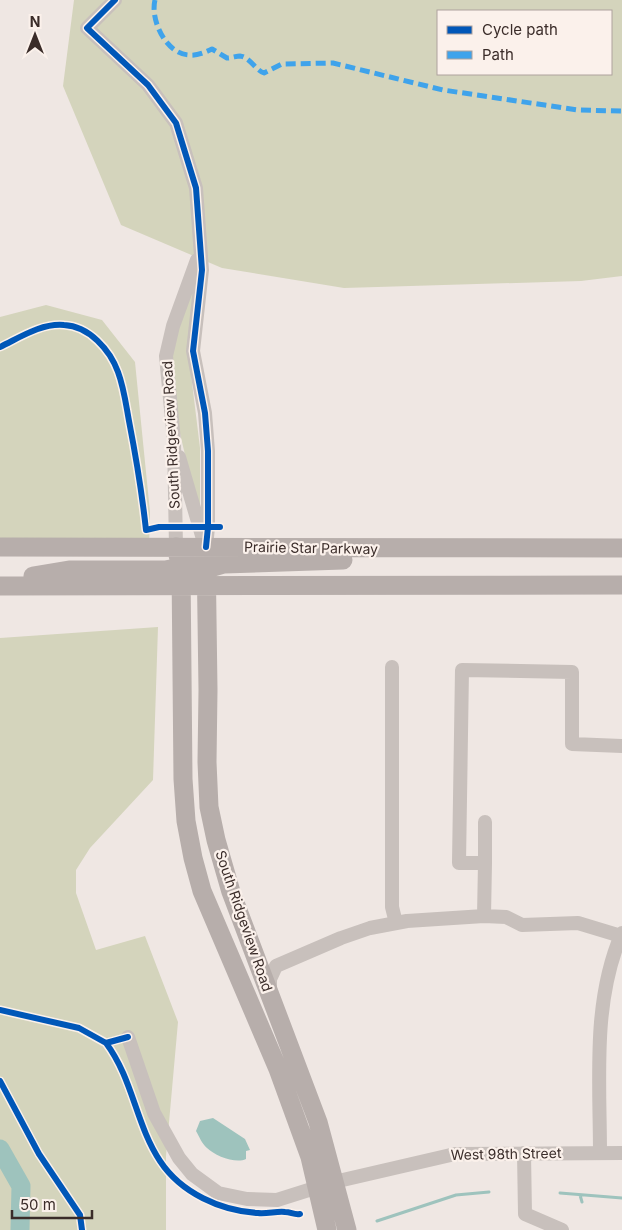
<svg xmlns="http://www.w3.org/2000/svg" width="622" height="1230" viewBox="0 0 622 1230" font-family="Inter,sans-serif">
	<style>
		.green { fill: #d4d4bc; fill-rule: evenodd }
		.water { fill: #9ec3bd }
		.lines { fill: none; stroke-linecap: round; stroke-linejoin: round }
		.stream { stroke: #9ec3bd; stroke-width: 3 }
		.river { stroke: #9ec3bd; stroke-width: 19 }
		.minor { stroke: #c8c0bc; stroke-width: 14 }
		.major { stroke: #b7aeab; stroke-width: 19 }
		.quiet { stroke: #3fa3eb; stroke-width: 5; stroke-dasharray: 10 5; stroke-linecap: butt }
		.cycleway-casing { stroke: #fbf1eb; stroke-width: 9 }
		.cycleway { stroke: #0057b8; stroke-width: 6 }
		.labels { text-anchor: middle; stroke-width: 4.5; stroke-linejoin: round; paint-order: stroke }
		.street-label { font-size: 14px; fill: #3a2c29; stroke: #fbf1eb }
	</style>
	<rect width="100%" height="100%" fill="#efe7e3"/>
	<path class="green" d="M74 0H622V276L581 281 344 288 222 268 121 225 63 86ZM438 11H611V74H438Z
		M198 276 189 358 200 448V510C189 469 163 384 173 344 179 321 190 298 198 276Z
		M46 305 102 320 135 362 150 512 149 548 0 547V317Z
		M158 627 153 780 90 848 76 870V893L96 950 145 936 178 1022 166 1156V1230H0V638Z"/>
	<path class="water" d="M213 1118 245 1139 250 1150 246 1151V1159C236 1164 215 1156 207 1148 202 1144 199 1136 196 1131L200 1121Z"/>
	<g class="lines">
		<path class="stream" d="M560 1193 622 1198
			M580 1195 582 1202
			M377 1221 456 1195 489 1192"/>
		<path class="river" d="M0 1149 21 1186 20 1230"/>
		<path class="minor" d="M115 0 87 28 148 85 176 123 196 188 202 270 193 351 205 413 208 451V527L206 547
			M179 457 203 539
			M176 547 174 441 166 356 173 326 197 260
			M392 667V907L396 923
			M485 863V822
			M484 916 485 863H459L462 670 572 672V744L622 746
			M270 992V979L276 966 341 938 370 928 407 921 484 916 506 917 522 925 578 923 621 936
			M128 1037 154 1113 179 1158 192 1174 218 1193 247 1199 277 1200 334 1182 455 1154 622 1153
			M524 1153 525 1214 562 1230
			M600 1153C600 1081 592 1001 622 933"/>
		<path class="major" d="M0 547 622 548
			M176 547 181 567 183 779 186 821 193 858 202 891 278 1069 310 1157 327 1230
			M206 547 208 690 207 762 209 807 216 840 231 892 318 1122 347 1230
			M198 574 207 569 224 564 343 560
			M33 576 69 570H165L181 567 191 562
			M0 586 622 585"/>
		<path class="quiet" d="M155 0C150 20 166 54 189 55 197 56 206 52 212 49L227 58C232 58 236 56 240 56 250 57 255 70 264 73L282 64 333 63 443 90 578 110 622 111"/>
		<defs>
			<path id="cycleway" d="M115 0 87 28 148 85 176 123 196 188 202 270 193 351 205 413 208 451V527L206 547
				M0 347C19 338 41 323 64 325 89 326 110 350 118 372 124 388 126 405 129 421 136 457 142 493 146 530L159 527H220
				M0 1010 79 1028 106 1043 128 1037
				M106 1043C133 1079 136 1125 160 1161 181 1193 221 1211 258 1213 267 1214 277 1211 285 1212 291 1212 294 1215 300 1214
				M0 1081 39 1154 80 1215 82 1230"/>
		</defs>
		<use href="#cycleway" class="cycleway-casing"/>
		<use href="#cycleway" class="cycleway"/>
	</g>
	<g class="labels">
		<g class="street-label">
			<text transform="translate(171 435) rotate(-93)" y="5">South Ridgeview Road</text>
			<text transform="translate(311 548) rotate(1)" y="5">Prairie Star Parkway</text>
			<text transform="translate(244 921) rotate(71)" y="5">South Ridgeview Road</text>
			<text transform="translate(506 1154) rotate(-1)" y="5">West 98th Street</text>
		</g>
	</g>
	<rect x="437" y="10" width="175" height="65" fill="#fbf1eb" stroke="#aea29d"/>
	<rect x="447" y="26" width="25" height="8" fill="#0057b8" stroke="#aea29d"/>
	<text x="482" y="35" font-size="15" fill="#3a2c29">Cycle path</text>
	<rect x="447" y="51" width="25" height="8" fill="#3fa3eb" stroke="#aea29d"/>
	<text x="482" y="60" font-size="15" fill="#3a2c29">Path</text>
	<g transform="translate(35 35)" stroke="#fbf1eb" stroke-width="4" paint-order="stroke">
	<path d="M0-4L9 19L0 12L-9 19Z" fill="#3a2c29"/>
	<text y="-8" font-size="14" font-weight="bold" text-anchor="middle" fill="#3a2c29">N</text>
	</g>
	<path d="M12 1210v8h80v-8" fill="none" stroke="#3a2c29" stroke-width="2.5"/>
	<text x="20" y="1210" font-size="15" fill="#3a2c29" stroke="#fbf1eb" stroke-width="4" paint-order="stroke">50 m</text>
</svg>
